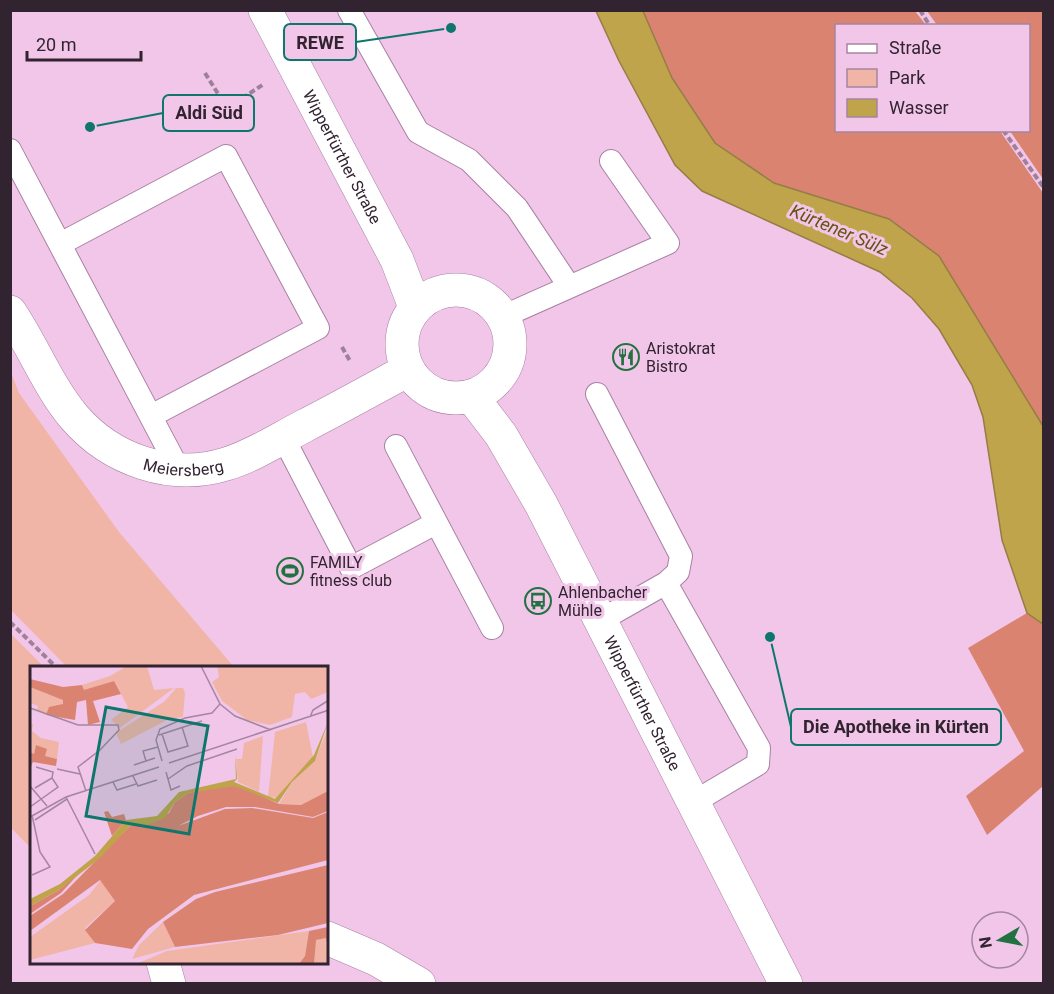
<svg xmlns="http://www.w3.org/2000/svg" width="1054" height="994" viewBox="0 0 1054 994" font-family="Roboto,sans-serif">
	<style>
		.green { fill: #f1b5a8 }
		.forest { fill: #db8371 }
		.water { fill: #bfa44c; stroke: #957d44; stroke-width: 1.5 }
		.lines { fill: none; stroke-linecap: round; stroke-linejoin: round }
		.service-casing { stroke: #a881a2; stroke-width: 24 }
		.minor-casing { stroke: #a881a2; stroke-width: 34 }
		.secondary-casing { stroke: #a881a2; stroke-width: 34 }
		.path { stroke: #9f8099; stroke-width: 4; stroke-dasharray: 6 3; stroke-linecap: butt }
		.service { stroke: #fff; stroke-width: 22 }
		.minor { stroke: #fff; stroke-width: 33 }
		.secondary { stroke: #fff; stroke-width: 33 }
		.labels { text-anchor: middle; stroke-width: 6; stroke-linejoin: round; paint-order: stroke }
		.street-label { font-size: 16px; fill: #322330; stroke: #f1c6e9 }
		.poi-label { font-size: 16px; fill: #322330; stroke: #f1c6e9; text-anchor: start }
		.water-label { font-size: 18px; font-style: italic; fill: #665410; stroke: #f1c6e9 }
		.inset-road { fill: none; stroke: #a5859f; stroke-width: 1.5 }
		.view { fill: #0f766e; fill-opacity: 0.15; stroke: #0f766e; stroke-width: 3 }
		.inset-edge { fill: none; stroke: #322330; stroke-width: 3 }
		.leader { fill: none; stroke: #0f766e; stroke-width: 2 }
		.callout-dot { fill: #0f766e; stroke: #f1c6e9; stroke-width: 2 }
		.callout { fill: #f1c6e9; stroke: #0f766e; stroke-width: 2 }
		.callout-label { font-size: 18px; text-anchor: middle; font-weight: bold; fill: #322330 }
	</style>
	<rect width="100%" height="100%" fill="#f1c6e9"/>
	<path class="green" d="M11 372 19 393 119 532 234 667H67L11 610Z
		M11 634 44 667H32L31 848 11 828Z"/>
	<path class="forest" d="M643 11H915L926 25 836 26V130L1000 131 1043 193V426L939 256 889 219 774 183 714 143 672 78Z
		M927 11H1043V179L1010 131 1028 130V26L937 25Z
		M1027 613 1043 624V786L987 835 966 796 1024 751 968 648Z"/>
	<path class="water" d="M596 11H643L672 78 715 143 774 183 889 219 939 256 1043 426V624L1027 613 1002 540 983 417 972 385 939 329 912 298 880 272 702 191 675 165 619 61Z"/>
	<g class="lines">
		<defs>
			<path id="service" d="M349 10 418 132 469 160 517 208 569 286
				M10 150 179 470
				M60 244 226 156 318 328 151 416
				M502 317 668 243 611 161
				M597 394 681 556 678 572 666 583 601 620
				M283 437 351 568 436 523
				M396 446 492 628
				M666 583 759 748 758 764 694 802"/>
			<g id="minor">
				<path id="s1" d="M10 312C33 346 48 386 74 417 111 460 171 481 226 464 253 456 279 439 304 426 339 408 373 389 408 370"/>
				<path d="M327 938 376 959 419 984"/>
				<path d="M163 962 169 984"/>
			</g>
			<g id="secondary">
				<path id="s2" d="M265 10 397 260 415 307"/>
				<circle cx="456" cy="344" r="54"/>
				<path id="s3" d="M472 397 501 435 541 504 786 984"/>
			</g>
		</defs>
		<use href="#service" class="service-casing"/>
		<use href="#minor" class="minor-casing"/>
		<use href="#secondary" class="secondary-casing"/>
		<path class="path" d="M920 10 930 26
			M205 73 227 108 231 126
			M227 108 264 84
			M1003 130 1044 188
			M342 347 350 361
			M10 622 56 667"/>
		<use href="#service" class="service"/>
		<use href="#minor" class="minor"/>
		<use href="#secondary" class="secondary"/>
	</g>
	<defs>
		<symbol id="restaurant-ring" viewBox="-11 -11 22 22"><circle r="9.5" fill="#f1c6e9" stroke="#237140" stroke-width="1.5"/><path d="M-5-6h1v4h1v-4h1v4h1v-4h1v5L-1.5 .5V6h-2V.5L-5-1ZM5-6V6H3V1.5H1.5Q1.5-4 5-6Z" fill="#237140"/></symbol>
		<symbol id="stadium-ring" viewBox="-11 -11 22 22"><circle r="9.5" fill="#f1c6e9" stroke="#237140" stroke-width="1.5"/><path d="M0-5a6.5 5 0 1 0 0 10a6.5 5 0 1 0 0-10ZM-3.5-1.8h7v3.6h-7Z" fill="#237140"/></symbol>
		<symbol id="bus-ring" viewBox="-11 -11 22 22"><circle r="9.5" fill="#f1c6e9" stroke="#237140" stroke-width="1.5"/><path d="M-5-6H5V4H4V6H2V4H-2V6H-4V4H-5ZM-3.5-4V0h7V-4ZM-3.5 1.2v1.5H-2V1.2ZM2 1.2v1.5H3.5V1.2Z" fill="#237140"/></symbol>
	</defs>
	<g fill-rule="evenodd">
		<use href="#restaurant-ring" x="611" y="342" width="30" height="30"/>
		<use href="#stadium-ring" x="275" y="556" width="30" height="30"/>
		<use href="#bus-ring" x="523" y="586" width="30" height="30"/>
	</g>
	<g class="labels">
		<g class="street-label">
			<text dy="6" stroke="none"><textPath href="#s2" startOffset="166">Wipperfürther Straße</textPath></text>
			<text dy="6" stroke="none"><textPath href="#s1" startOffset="248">Meiersberg</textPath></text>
			<text dy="6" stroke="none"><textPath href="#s3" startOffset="351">Wipperfürther Straße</textPath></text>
		</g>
		<g class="poi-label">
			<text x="646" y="354">Aristokrat<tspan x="646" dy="18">Bistro</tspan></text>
			<text x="310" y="568">FAMILY<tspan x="310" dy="18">fitness club</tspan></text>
			<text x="558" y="598">Ahlenbacher<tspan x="558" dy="18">Mühle</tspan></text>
		</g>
		<g class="water-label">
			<text transform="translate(839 230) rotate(23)" y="6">Kürtener Sülz</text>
		</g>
	</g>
	<g transform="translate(30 666)">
		<rect width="298" height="298" fill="#f1c6e9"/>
		<path d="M117 0 124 24 144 22 90 62 81 54 98 41 84 15 54 25 52 19 80 10 95 1ZM187 0H298V26L281 33 275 26 265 28 262 51 240 59 217 54 192 35 182 16 189 11ZM0 21 33 33V38L16 49 7 45 8 40 0 37ZM146 22H153L155 27 153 51 137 54 91 78 86 67 135 35ZM276 56 283 91 247 132 238 131 245 66ZM0 57 3 58 2 65 11 72 29 76 27 93 15 90 6 80 4 88 0 86ZM298 61 299 125 271 139 249 138 262 116 285 95ZM233 70 229 126 208 116 206 93H212L214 77ZM71 214 85 235 55 262 65 277 0 294V271L59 229ZM133 256 145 281 102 293 109 279ZM279 265 275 290 269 298H106L137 285ZM296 272 298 298H284L285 274Z" fill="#f1b5a8"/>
		<path d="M0 13 33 21 52 19 54 24 84 15 91 28 63 35 70 56 58 59 56 34 47 36 45 54 16 49 19 41 33 38V34L0 21ZM6 79 17 83 15 90 27 93 26 100 3 96 0 102V86L4 88ZM197 119 212 121 249 138 271 139 298 125V145L283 151 225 141H196L168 150 148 160 195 143 222 142 283 152 298 146V194L164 229 118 263 102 283 65 277 55 264 85 235 70 214 0 265V250L33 228 101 159 115 160 139 147 145 136 158 127ZM78 145 82 151 94 148 96 154 82 170 74 146ZM298 199V257L248 269 145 281 133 256 166 233 185 226ZM53 203 31 227 0 248V240L29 224ZM298 261V283L296 272 286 274 284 298H269L275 290 279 265Z" fill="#db8371"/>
		<path d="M298 56 285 95 262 116 248 137 205 120 158 127 145 136 135 152 115 160 101 159 70 192 29 224 0 240V233L30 218 65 190 96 154 127 150 149 126 206 113 205 89 207 110V113L204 116 245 133 284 89Z" fill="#bfa44c"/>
		<path class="inset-road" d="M190 38 205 50 241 64M0 42 48 59H88L89 64 70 84 48 101 56 125M280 51 283 44 299 34M132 68 138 86 158 80 152 61M129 69 172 55M116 95 113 85 128 81M132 95 126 74 130 63 155 52 182 47 190 38 171 0M139 97 299 44M104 99 125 92M27 103 50 108M136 106 141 124 150 120M103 110 108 120 127 114M138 113 157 100 207 83M83 116 87 124 106 118M0 120 17 140M5 122 22 112M36 131 65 188M0 141 28 121 22 112 23 106 6 101M2 149 10 186 20 201 2 209M0 151 36 131 129 101M5 154 37 133"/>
		<path class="view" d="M76 41 178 60 159 168 56 150Z"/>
		<rect width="298" height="298" class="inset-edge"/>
	</g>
	<path class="leader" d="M451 28L356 42M90 127L163 113M770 637L791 727"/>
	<g class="callout-dot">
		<circle cx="451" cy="28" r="6"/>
		<circle cx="90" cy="127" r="6"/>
		<circle cx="770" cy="637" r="6"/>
	</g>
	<g class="callout">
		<rect x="284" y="24" width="72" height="36" rx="6"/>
		<rect x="163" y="95" width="91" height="36" rx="6"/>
		<rect x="791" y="709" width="210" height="36" rx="6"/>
	</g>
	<g class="callout-label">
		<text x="320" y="49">REWE</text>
		<text x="209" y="119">Aldi Süd</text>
		<text x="896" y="733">Die Apotheke in Kürten</text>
	</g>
	<rect width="1054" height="994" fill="none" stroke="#322330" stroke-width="24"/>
	<rect x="835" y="24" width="195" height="108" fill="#f1c6e9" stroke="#a5859f" stroke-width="1.5"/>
	<rect x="847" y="44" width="30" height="9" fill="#ffffff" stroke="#a5859f" stroke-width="1.5"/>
	<text x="889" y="54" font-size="18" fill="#322330">Straße</text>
	<rect x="847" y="69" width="30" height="18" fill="#f1b5a8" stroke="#a5859f" stroke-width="1.5"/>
	<text x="889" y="84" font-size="18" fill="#322330">Park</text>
	<rect x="847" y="99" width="30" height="18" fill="#bfa44c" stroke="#a5859f" stroke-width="1.5"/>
	<text x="889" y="114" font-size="18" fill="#322330">Wasser</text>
	<g transform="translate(1000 940) rotate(260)"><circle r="28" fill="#f1c6e9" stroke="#a5859f" stroke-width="1.5"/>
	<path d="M0-4.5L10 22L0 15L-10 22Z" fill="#237140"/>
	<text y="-9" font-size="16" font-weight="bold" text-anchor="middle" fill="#322330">N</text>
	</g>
	<path d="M27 51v9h114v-9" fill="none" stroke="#322330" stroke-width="3"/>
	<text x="36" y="51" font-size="18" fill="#322330" stroke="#f1c6e9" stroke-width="4.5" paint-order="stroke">20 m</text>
</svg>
